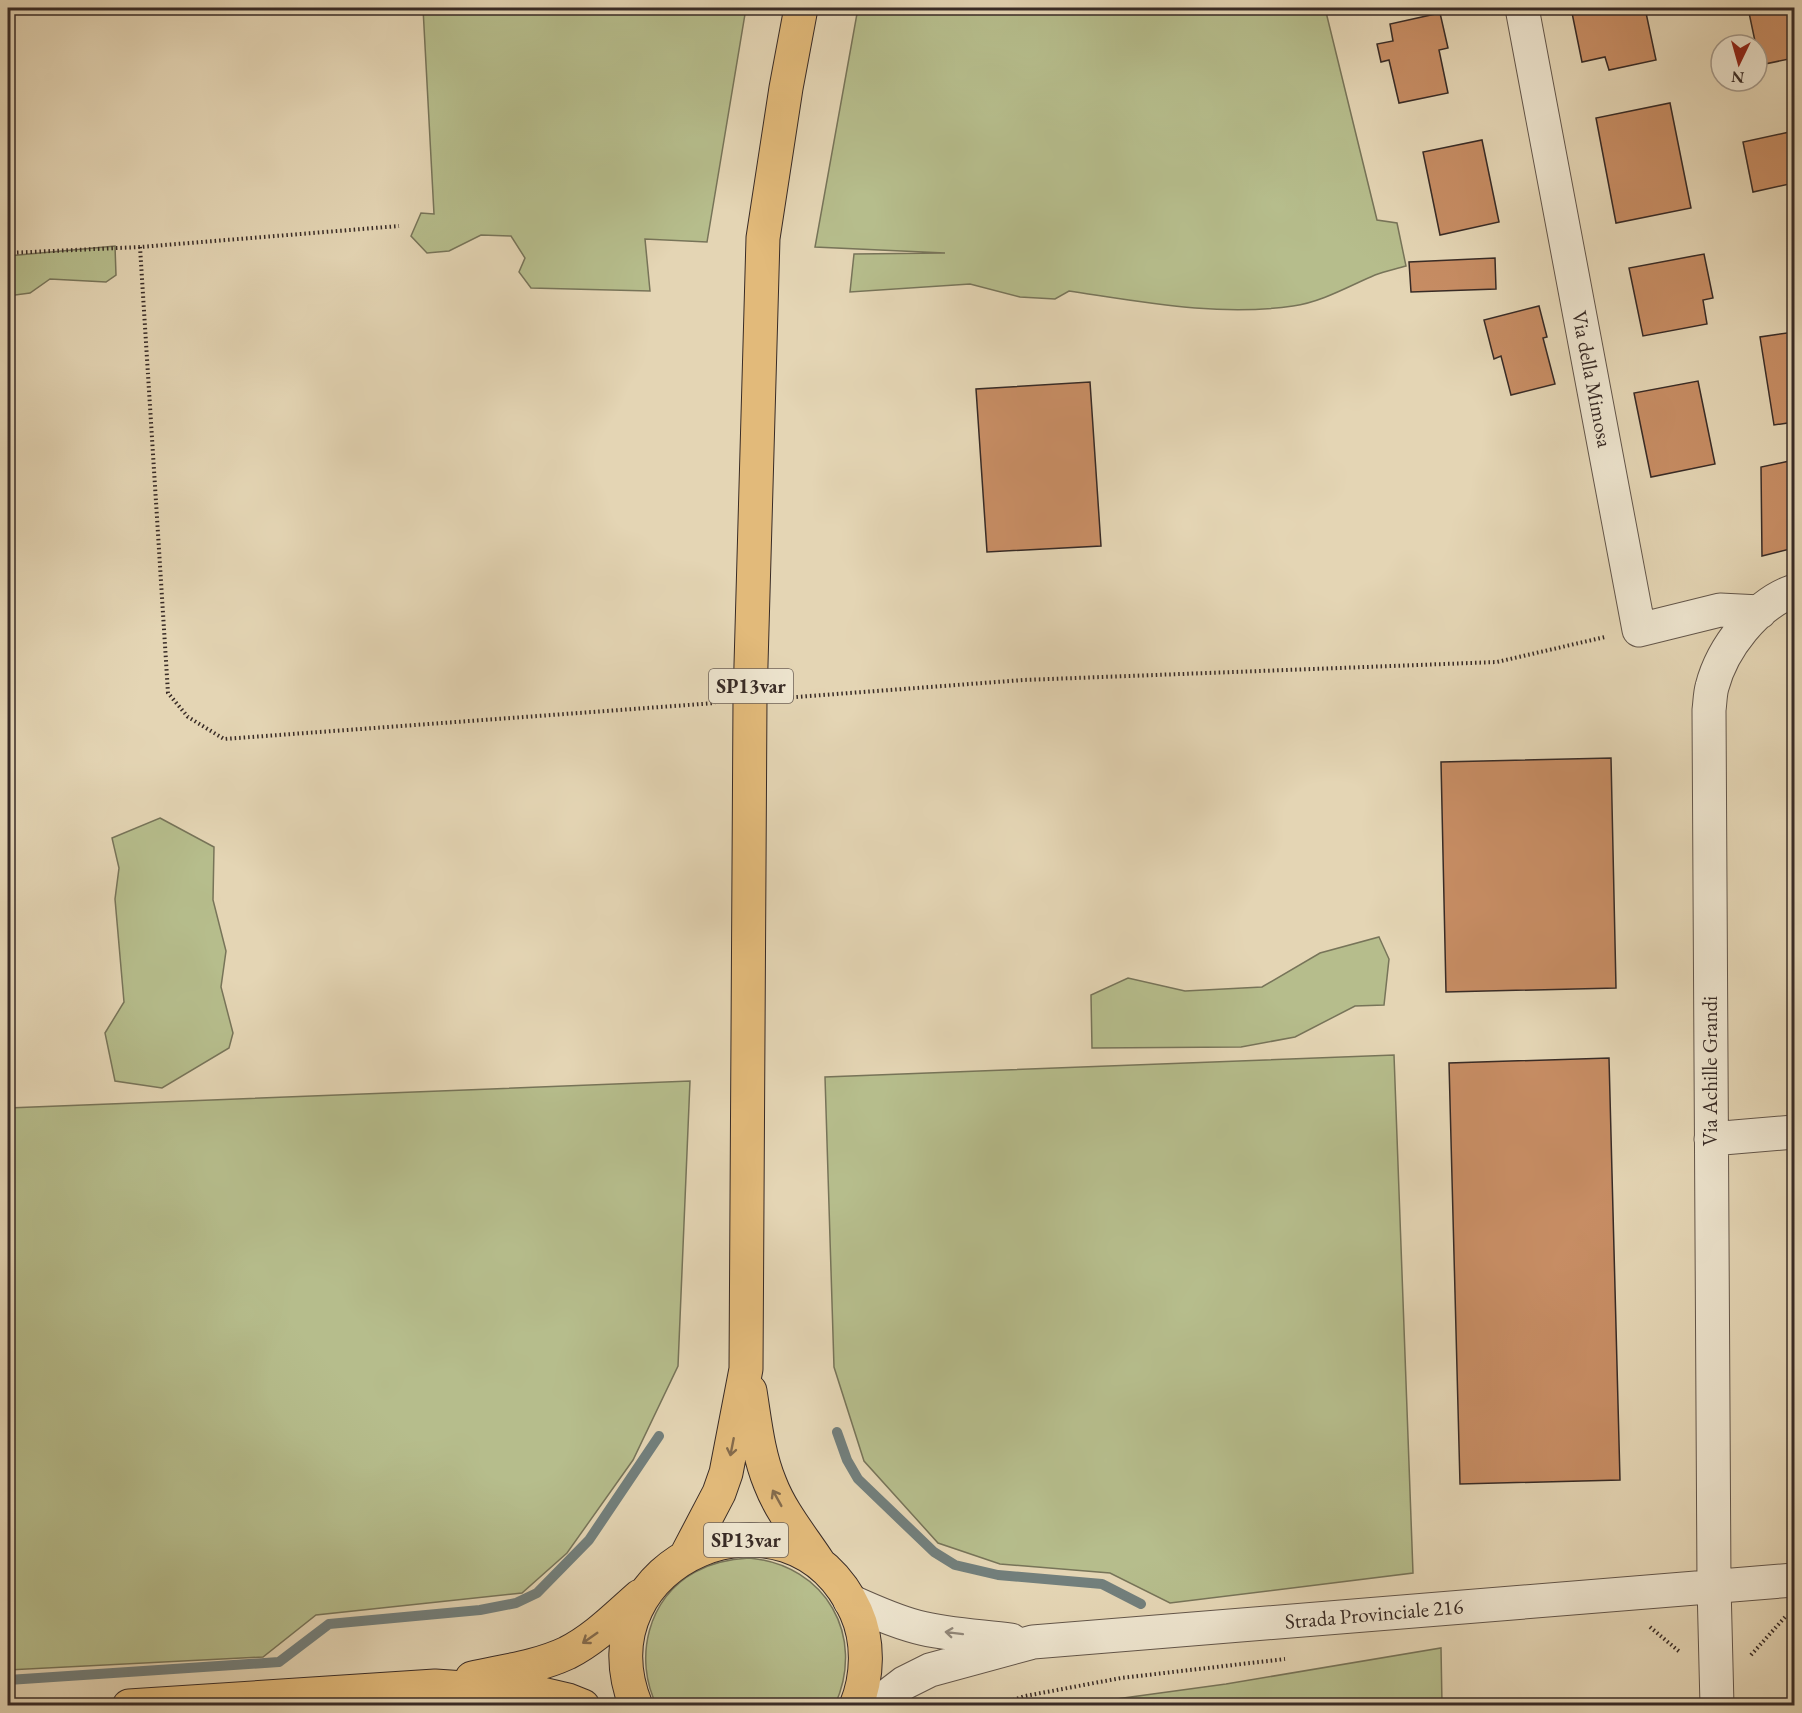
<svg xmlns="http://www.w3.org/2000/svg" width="1802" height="1713" viewBox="0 0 1802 1713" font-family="'EB Garamond',serif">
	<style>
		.green { fill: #b6bd8c; stroke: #777459; stroke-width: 1.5 }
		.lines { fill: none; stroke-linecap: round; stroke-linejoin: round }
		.stream { stroke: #727f7c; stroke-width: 10 }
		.building { fill: #c78d64; stroke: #382b26; stroke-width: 1.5 }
		.minor-casing { stroke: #63564a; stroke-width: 35 }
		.major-casing { stroke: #382b26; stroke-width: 35 }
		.path { stroke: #382b26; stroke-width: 4; stroke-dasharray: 1.5 3; stroke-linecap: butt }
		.minor { stroke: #ede4ce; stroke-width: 33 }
		.major { stroke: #e2ba7a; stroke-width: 33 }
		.oneway { stroke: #846b4c }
		.oneway2 { stroke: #92887a }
		.labels { text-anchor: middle; stroke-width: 5; stroke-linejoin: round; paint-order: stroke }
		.shield { fill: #ede4ce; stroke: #6e6258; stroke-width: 1.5 }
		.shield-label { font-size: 20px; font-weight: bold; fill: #382b26 }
		.street-label { font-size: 21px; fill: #382b26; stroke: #ede4ce }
	</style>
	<rect width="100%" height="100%" fill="#e4d5b4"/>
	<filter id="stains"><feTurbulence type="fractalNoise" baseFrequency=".00333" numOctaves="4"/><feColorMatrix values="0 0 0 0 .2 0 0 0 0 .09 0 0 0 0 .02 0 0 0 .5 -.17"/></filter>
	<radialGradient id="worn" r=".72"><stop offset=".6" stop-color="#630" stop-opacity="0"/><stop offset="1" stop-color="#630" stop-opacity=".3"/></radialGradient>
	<path class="green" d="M423 8H746L707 242 645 239 650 291 531 288 519 272 525 258 511 236 481 235 449 251 427 253 411 236 421 213 434 214Z
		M858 8H1325L1377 220 1397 223 1406 266C1396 269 1385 271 1375 275 1349 286 1322 302 1293 306 1219 317 1143 302 1069 291L1055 299 1020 297 970 284 850 292 854 254 945 253 815 247Z
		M115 246 116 275 106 282 50 279 30 293 8 296V256Z
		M160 818 214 847 213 900 226 951 221 987 233 1033 229 1048 162 1088 115 1081 105 1033 124 1002 115 899 119 868 112 838Z
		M1379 937 1389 959 1384 1005 1355 1006 1295 1037 1241 1047 1092 1048 1091 995 1128 978 1185 991 1262 987 1320 953Z
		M1394 1055 1413 1573 1170 1603 1110 1573 1000 1564 938 1543 864 1461 834 1367 825 1077Z
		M690 1081 678 1366 633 1460 567 1553 522 1593 316 1615 263 1657 8 1670V1108Z
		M749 1558C826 1565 866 1636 835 1705L657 1706C633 1659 648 1597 695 1572 713 1562 730 1559 749 1558Z
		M1441 1648 1442 1705H1072L1226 1684Z"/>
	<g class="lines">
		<path class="stream" d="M837 1432 847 1460 858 1479 934 1552 955 1565 998 1575 1102 1584 1141 1604
			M8 1680 279 1662 329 1624 480 1610 516 1603 537 1593 589 1540 659 1436"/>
	</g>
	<path class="building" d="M1571 8H1645L1656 60 1609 70 1605 57 1582 62Z
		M1748 8H1794V58L1760 65Z
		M1440 13 1448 48 1439 50 1448 93 1399 103 1389 60 1381 62 1377 44 1393 41 1390 24Z
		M1670 103 1691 208 1616 223 1596 118Z
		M1794 131V183L1753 192 1743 142Z
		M1482 140 1499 222 1440 235 1423 152Z
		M1704 254 1713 298 1703 300 1707 324 1643 336 1629 268Z
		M1495 258 1496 289 1411 292 1409 262Z
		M1539 306 1547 337 1543 338 1555 384 1511 395 1501 356 1494 359 1484 320Z
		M1794 332V422L1774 425 1760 337Z
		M1698 381 1715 464 1651 477 1634 393Z
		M1090 382 1101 546 987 552 976 389Z
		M1794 460V548L1762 556 1761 467Z
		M1611 758 1616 988 1446 992 1441 762Z
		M1609 1058 1620 1480 1460 1484 1449 1063Z
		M1790 1658H1794V1706H1791Z
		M1660 1703V1706H1539Z"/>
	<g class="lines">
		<defs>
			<path id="minor" d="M1522 8 1639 630 1720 610 1760 612
				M1711 1139 1794 1132
				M850 1601C872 1611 894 1621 917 1627 947 1635 979 1636 1011 1640
				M874 1706 904 1683 930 1670 1033 1642 1794 1580
				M1717 1706 1714 1585 1709 710C1710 703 1710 694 1712 687 1722 648 1756 604 1794 591"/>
			<path id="major" d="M750 1391C755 1422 758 1454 770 1483 781 1512 802 1537 819 1563
				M686 1556 719 1493 726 1473 746 1369 750 700 763 238 786 88 801 8
				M472 1678C504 1671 537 1667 567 1653 595 1639 617 1616 640 1596
				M129 1706 435 1686 538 1693 568 1700 583 1706
				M636 1706C577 1559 791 1469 856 1612 869 1641 868 1677 856 1706"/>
		</defs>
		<use href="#minor" class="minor-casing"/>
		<use href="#major" class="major-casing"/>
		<path class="path" d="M140 247 168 693 188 717 224 739 715 703
			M8 253 140 247 399 226
			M783 698 1023 680 1497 662 1605 637
			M1650 1627 1681 1653
			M1751 1655 1786 1616
			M996 1706 1025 1696 1121 1678 1285 1659"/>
		<use href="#minor" class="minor"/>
		<use href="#major" class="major"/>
	</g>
	<defs><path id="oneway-shaft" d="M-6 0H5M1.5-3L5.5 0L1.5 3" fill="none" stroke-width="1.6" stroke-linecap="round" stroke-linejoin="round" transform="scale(1.5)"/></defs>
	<g class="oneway">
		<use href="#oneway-shaft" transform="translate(732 1447) rotate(101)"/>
		<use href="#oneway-shaft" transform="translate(777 1498) rotate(-119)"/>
		<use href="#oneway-shaft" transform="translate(590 1638) rotate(145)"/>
	</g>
	<use class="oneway2" href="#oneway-shaft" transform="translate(954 1633) rotate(-173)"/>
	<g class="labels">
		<g class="shield">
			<rect x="709" y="669" width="84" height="34" rx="4.5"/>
			<rect x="704" y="1523" width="84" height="34" rx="4.5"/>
		</g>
		<g class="shield-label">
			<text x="751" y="693">SP13var</text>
			<text x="746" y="1547">SP13var</text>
		</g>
		<g class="street-label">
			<text transform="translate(1592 379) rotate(79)" y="7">Via della Mimosa</text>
			<text transform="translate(1710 1071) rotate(-90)" y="7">Via Achille Grandi</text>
			<text transform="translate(1374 1614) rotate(-5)" y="7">Strada Provinciale 216</text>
		</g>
	</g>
	<rect width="1802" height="1713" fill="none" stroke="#e4d5b4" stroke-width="30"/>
	<rect x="9" y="9" width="1784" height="1695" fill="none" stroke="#382b26" stroke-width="3"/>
	<rect x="15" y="15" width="1772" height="1683" fill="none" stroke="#382b26" stroke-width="1.5"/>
	<g transform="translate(1739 63) rotate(185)"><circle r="28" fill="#ede4ce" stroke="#a59a8b" stroke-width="1.5"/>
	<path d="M0-4.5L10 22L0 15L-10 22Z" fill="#8f2418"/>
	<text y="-9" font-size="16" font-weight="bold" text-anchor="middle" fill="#382b26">N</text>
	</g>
	<rect width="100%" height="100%" filter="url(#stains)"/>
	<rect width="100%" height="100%" fill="url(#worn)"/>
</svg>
